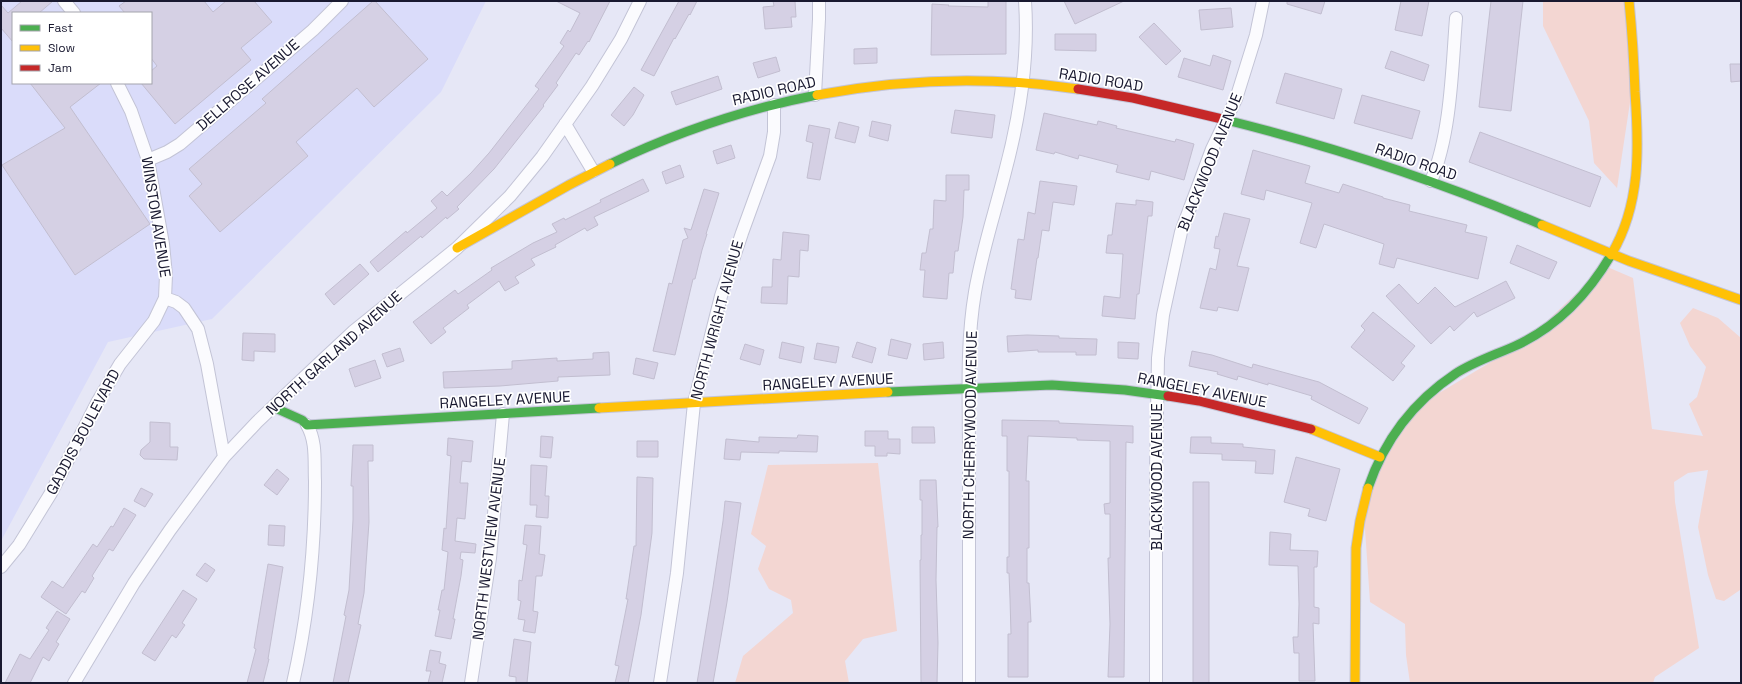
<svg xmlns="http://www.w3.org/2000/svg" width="1742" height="684" viewBox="0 0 1742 684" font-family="'Space Grotesk',sans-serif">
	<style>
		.built { fill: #dadcfa; fill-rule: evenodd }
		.green { fill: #f3d6d2 }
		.building { fill: #d5d0e4; stroke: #c2bed0 }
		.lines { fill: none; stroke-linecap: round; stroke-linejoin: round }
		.street-casing { stroke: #c3c4d6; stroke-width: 14 }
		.fast-casing { stroke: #c3c4d6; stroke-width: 11 }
		.slow-casing { stroke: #c3c4d6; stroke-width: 11 }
		.jam-casing { stroke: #c3c4d6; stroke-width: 11 }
		.street { stroke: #fbfbfe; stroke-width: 12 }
		.fast { stroke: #4caf50; stroke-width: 9 }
		.slow { stroke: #ffc107; stroke-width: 9 }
		.jam { stroke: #c62828; stroke-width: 9 }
		.labels { text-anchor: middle; stroke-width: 3.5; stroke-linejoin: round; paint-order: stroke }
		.street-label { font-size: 15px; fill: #191930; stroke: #fff }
	</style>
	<rect width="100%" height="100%" fill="#e6e7f6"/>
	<path class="built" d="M1 1H486L441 92 212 319 108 342 1 541ZM13 13H151V83H13Z"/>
	<path class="green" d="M1543 1H1629L1634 76 1617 188 1594 163 1589 121 1543 26Z
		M1605 266 1633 278 1652 429 1703 436 1689 404 1697 397 1706 367 1690 346 1680 323 1693 308 1718 318 1741 338V576L1740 590 1724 601 1716 599 1708 575 1698 527 1708 470 1688 473 1674 482 1675 502 1699 648 1655 677 1653 683H1410L1406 655 1405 624 1370 602 1363 500 1414 408 1526 341Z
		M878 463 897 631 863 639 845 661 849 683H735L743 656 793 613 791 600 769 589 758 569 766 546 751 534 768 465Z"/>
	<path class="building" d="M22 1H53L39 13H13V42L1 28V5L8 13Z
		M126 1H204L213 12 226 1H254L272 22 241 48 251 60 175 124 141 83H151V71L157 66 151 58V13H125L119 6Z
		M373 1H375L428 59 374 107 357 88 296 142 308 156 220 232 189 196 202 184 189 169 266 103 262 99Z
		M556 1H610L589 42 588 41 579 55 576 53 556 83 558 85 543 105 544 106 494 169 457 207 459 209 447 219 446 217 422 238 421 236 378 272 370 262 406 231 407 233 437 208 431 201 442 191 447 196 471 173 489 153 539 89 535 86 564 46 560 43 568 30 570 32 580 13Z
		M679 1H697L690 15 689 14 675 39 674 38 654 76 641 70Z
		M773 1H795L796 17H791L792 27 765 29 763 7 774 6Z
		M988 1H1006V54L931 55 932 4 949 5 948 6 988 7Z
		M1064 1H1124L1075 24Z
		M1287 1H1325L1321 14 1287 4Z
		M1401 1H1429L1422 36 1395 30Z
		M1491 1H1523L1511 111 1479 107Z
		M1231 8 1233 27 1201 30 1199 10Z
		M1154 23 1181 51 1166 65 1139 37Z
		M1055 34H1096V51L1055 50Z
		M877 48V63L854 64V49Z
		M1391 51 1429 65 1424 81 1385 68Z
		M1213 55 1231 61 1223 90 1178 77 1184 58 1210 66Z
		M776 57 780 71 758 78 753 63Z
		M1730 64H1741V81L1731 82Z
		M1285 73 1342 89 1334 119 1276 103Z
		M718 76 722 89 676 105 671 92Z
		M30 83H101L70 107 150 224 75 275 2 165 65 128Z
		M634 87 644 95 633 115 624 126 611 115Z
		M1362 95 1420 111 1412 139 1354 123Z
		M955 110 995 115 992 138 951 133Z
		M1044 113 1097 125 1098 121 1117 126 1116 128 1175 142 1176 139 1194 144 1184 180 1151 171 1149 180 1116 172 1118 165 1079 155 1078 159 1055 152 1054 154 1036 150Z
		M872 121 891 125 888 141 869 136Z
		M839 122 859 127 855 143 835 138Z
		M809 125 830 129 820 180 807 178 813 143 806 141Z
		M1480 132 1601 177 1590 207 1469 162Z
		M731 145 735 158 717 164 713 151Z
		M1253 150 1310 166 1305 183 1339 193 1343 184 1383 197V198L1410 205 1409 211 1467 225 1465 232 1487 237 1478 279 1397 258 1394 268 1379 264 1384 244 1324 224 1316 248 1300 243 1312 203 1266 190 1264 200 1241 194Z
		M680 165 684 177 666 184 662 172Z
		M946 175H969V190H964L963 217 958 251H955L953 273H949L947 299 923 297 925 270H920L922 253H926L930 229H933L934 200 946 201Z
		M643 179 649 191 594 217 598 225 587 231 585 228 555 245 556 247 531 259 535 265 515 277 519 283 505 291 499 281 467 305 469 308 443 328 446 332 431 344 413 322 455 290 458 294 492 270 491 268 533 243 557 232 552 224 564 218 565 220 601 202 600 200Z
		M1040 181 1077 186 1074 205 1053 202 1049 231 1042 230 1038 258H1037L1031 300 1015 298 1016 290 1011 289 1018 239 1024 240 1028 212 1035 214Z
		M704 189 719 193 706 234H707L702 250 695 279H693L675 355 653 351 669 283 672 284 683 240 688 238 684 228 691 230Z
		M1136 200 1153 202 1152 216H1148L1139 294H1137L1135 319 1102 316 1104 296 1120 298 1123 254 1106 253 1108 235H1112L1116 203 1136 205Z
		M1224 213 1250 219 1237 266 1249 268 1238 311 1218 307 1217 311 1200 308 1210 268 1216 270 1220 249 1214 248 1216 236 1218 237Z
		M783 232 809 235 808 251 800 250 799 277 788 276 787 304 761 303 762 287H772L773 259 781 260Z
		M1517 245 1557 262 1549 279 1510 263Z
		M360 264 369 274 334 305 325 294Z
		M1506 281 1515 298 1477 317 1474 312 1454 331 1450 326 1431 344 1386 296 1399 284 1418 304 1435 287 1455 307Z
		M1373 312 1415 346 1401 363 1405 366 1393 381 1351 347 1365 330 1361 326Z
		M243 333 275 334V352L254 351V361L242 360Z
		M1027 335 1059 336V338L1097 339 1096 355H1076V352H1038V350L1008 352 1007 336Z
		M891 339 911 344 907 359 888 355Z
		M782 342 804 347 801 363 779 358Z
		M857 342 876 348 872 363 852 357Z
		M943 342 944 358 924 360 923 344Z
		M1118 342 1139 343 1138 359 1118 358Z
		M817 343 839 347 836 363 814 359Z
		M745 344 764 350 760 365 740 359Z
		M400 348 404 361 387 367 382 354Z
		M1192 351 1212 355 1252 368 1253 364 1319 382 1368 408 1359 424 1311 399 1312 396 1268 383V385L1238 376 1237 380 1217 374 1218 372 1189 366Z
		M609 352 610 375 558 377V381L500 386 444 388 443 372 512 369V361L557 358V361L593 359V353Z
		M636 358 658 363 654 379 633 374Z
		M375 360 381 378 355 387 349 369Z
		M1002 420 1059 421V423L1133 426V443L1126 442 1124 677H1108L1110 624 1108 558H1110V514H1105L1104 504 1110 503V441L1077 440V438L1028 436 1026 481H1029V548H1027V583H1029L1031 622H1028V677H1008V634H1011L1010 599 1009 573H1007V557H1009V471H1007V436H1002Z
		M150 422 170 423V447H178L177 460 144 459 140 455 141 450 150 442Z
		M912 427H934L935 443H912Z
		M865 431H888V439H900V454L887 453V456H875V446H865Z
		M798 435 818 436 817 452 779 451V453L741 452 740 460 724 459 726 439 759 442V437L797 438Z
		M541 436 553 437 551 458 540 457Z
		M1191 437H1211V443L1243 444V447L1275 450 1273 474 1255 473 1256 461 1222 460V454L1190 453Z
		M448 438 473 441 471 462 462 461 460 483H468L465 519 457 518 455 541 476 544 475 553 461 552 460 559 463 560 461 576 453 619H455L451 639 435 636 440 610H438L442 590H444L448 552 442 550 444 528 446 529 451 456 447 455Z
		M637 441H658V457H637Z
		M353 445H373V461H368L369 522 364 593 358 624 361 625 348 683H333L346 616 344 615 349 590 353 520V486H351Z
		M1296 457 1340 469 1326 521 1308 516 1310 509 1284 502Z
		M531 465 547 466 545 496H549L548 518 536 517 537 505H530Z
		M277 469 289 479 277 495 264 485Z
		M637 477 653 478 652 533 641 615 628 683H615L619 666 615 665 628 599H626L634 546H636Z
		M920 480H936L938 527H937L936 580 938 643 937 683H921L920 560H921V535H922V500H920Z
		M1193 482H1209V683H1193Z
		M141 488 153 494 145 507 134 501Z
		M725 501 741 503 727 602 713 683H697L713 587 723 521Z
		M124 508 136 515 113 551 109 549 92 576 94 578 85 593 82 591 66 614 41 597 52 581 63 588 93 544 97 547 111 526 113 527Z
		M269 525 285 526 284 546 268 545Z
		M525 525 541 526 539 554 545 555 542 576H536L533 611 538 612 535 633 523 631 525 620 518 619 521 601 518 600 519 580 522 581 527 545 523 544Z
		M1270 532 1291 534 1290 550 1318 551 1317 567H1314V607L1319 608V624L1313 623 1315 681H1299V653H1294L1293 637H1298L1299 604 1298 566 1269 565Z
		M205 563 215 570 207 582 196 575Z
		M268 564 283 567 268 659H269L263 683H247L256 649 254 648Z
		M183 590 197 599 182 623 185 625 176 638 172 635 155 661 142 653Z
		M57 611 70 619 56 642 59 644 49 661 43 657 30 683H5L20 654 30 659 49 630 46 628Z
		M514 639 531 642 527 683H516V677L509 676Z
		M430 650 441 652 439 663 446 665 442 683H428L431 671H426Z"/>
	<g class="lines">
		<defs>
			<path id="street" d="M64 1 74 13
				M815 95 819 19V1
				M565 124 593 171
				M148 160 167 152 180 144 313 30 342 1
				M1431 181C1451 134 1452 69 1456 18
				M165 298 176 302 184 308 198 329 207 364 224 457
				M1 567 19 545 51 493 98 401 120 364 154 321 165 298 166 275 163 244 148 160 131 111 117 83
				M74 683 134 583 170 530 224 457 257 422 312 370 354 331 457 248 510 196 542 157 592 86 621 39 640 1
				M293 683C308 617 315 549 315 481 314 462 317 442 307 425
				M471 683 490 558 503 414
				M660 683 677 573 694 403 721 296 742 233 770 156 774 132V105
				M969 683C969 606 969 529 969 451 969 398 966 345 975 292 982 251 995 212 1005 172 1020 116 1029 59 1025 1
				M1156 683V469L1158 358 1163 315 1181 232 1212 149 1236 99 1256 35 1263 1"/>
			<path id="fast" d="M1222 119C1332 146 1438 181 1542 225
				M610 164C677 132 745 109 817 95
				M888 392 1052 385 1125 390 1168 396
				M273 407 302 420 307 425 599 408
				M1368 488C1384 441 1413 402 1455 374 1473 362 1495 355 1515 346 1557 327 1588 294 1611 255"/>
			<path id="slow" d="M817 95C902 79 992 76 1078 89
				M1542 225 1629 261 1741 300
				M457 248 569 185 610 164
				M1611 255C1641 205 1639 148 1635 92 1634 62 1632 31 1629 1
				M599 408 888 392
				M1311 429 1380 457
				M1355 683 1356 548 1360 521 1368 488"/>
			<path id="jam" d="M1078 89 1133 98 1222 119
				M1168 396 1199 401 1311 429"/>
		</defs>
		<use href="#street" class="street-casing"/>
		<use href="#fast" class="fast-casing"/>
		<use href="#slow" class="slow-casing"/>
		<use href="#jam" class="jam-casing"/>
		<use href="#street" class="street"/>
		<use href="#fast" class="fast"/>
		<use href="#slow" class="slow"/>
		<use href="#jam" class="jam"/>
	</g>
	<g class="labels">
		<g class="street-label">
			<text transform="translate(1101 80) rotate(9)" y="5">RADIO ROAD</text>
			<text transform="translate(248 85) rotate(-41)" y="5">DELLROSE AVENUE</text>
			<text transform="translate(774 91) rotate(-13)" y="5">RADIO ROAD</text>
			<text transform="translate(1210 162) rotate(-68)" y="5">BLACKWOOD AVENUE</text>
			<text transform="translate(1416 162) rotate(19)" y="5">RADIO ROAD</text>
			<text transform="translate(156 217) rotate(81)" y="5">WINSTON AVENUE</text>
			<text transform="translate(717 320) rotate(-75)" y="5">NORTH WRIGHT AVENUE</text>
			<text transform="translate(334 353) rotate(-42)" y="5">NORTH GARLAND AVENUE</text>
			<text transform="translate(828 382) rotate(-3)" y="5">RANGELEY AVENUE</text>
			<text transform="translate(1202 390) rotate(11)" y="5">RANGELEY AVENUE</text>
			<text transform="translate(505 400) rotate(-3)" y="5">RANGELEY AVENUE</text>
			<text transform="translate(83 432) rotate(-62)" y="5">GADDIS BOULEVARD</text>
			<text transform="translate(970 435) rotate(-89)" y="5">NORTH CHERRYWOOD AVENUE</text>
			<text transform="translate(1157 477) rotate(-90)" y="5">BLACKWOOD AVENUE</text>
			<text transform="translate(489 549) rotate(-83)" y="5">NORTH WESTVIEW AVENUE</text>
		</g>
	</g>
	<rect width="1742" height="684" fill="none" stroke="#191930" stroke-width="4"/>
	<rect x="12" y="12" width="140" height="72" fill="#ffffff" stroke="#a3a3ac"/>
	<rect x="20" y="25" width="20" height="6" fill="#4caf50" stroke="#a3a3ac"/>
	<text x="48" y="32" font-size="12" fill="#191930">Fast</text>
	<rect x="20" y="45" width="20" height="6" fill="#ffc107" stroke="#a3a3ac"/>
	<text x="48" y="52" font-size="12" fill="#191930">Slow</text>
	<rect x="20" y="65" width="20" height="6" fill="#c62828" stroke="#a3a3ac"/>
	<text x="48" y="72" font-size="12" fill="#191930">Jam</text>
</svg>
